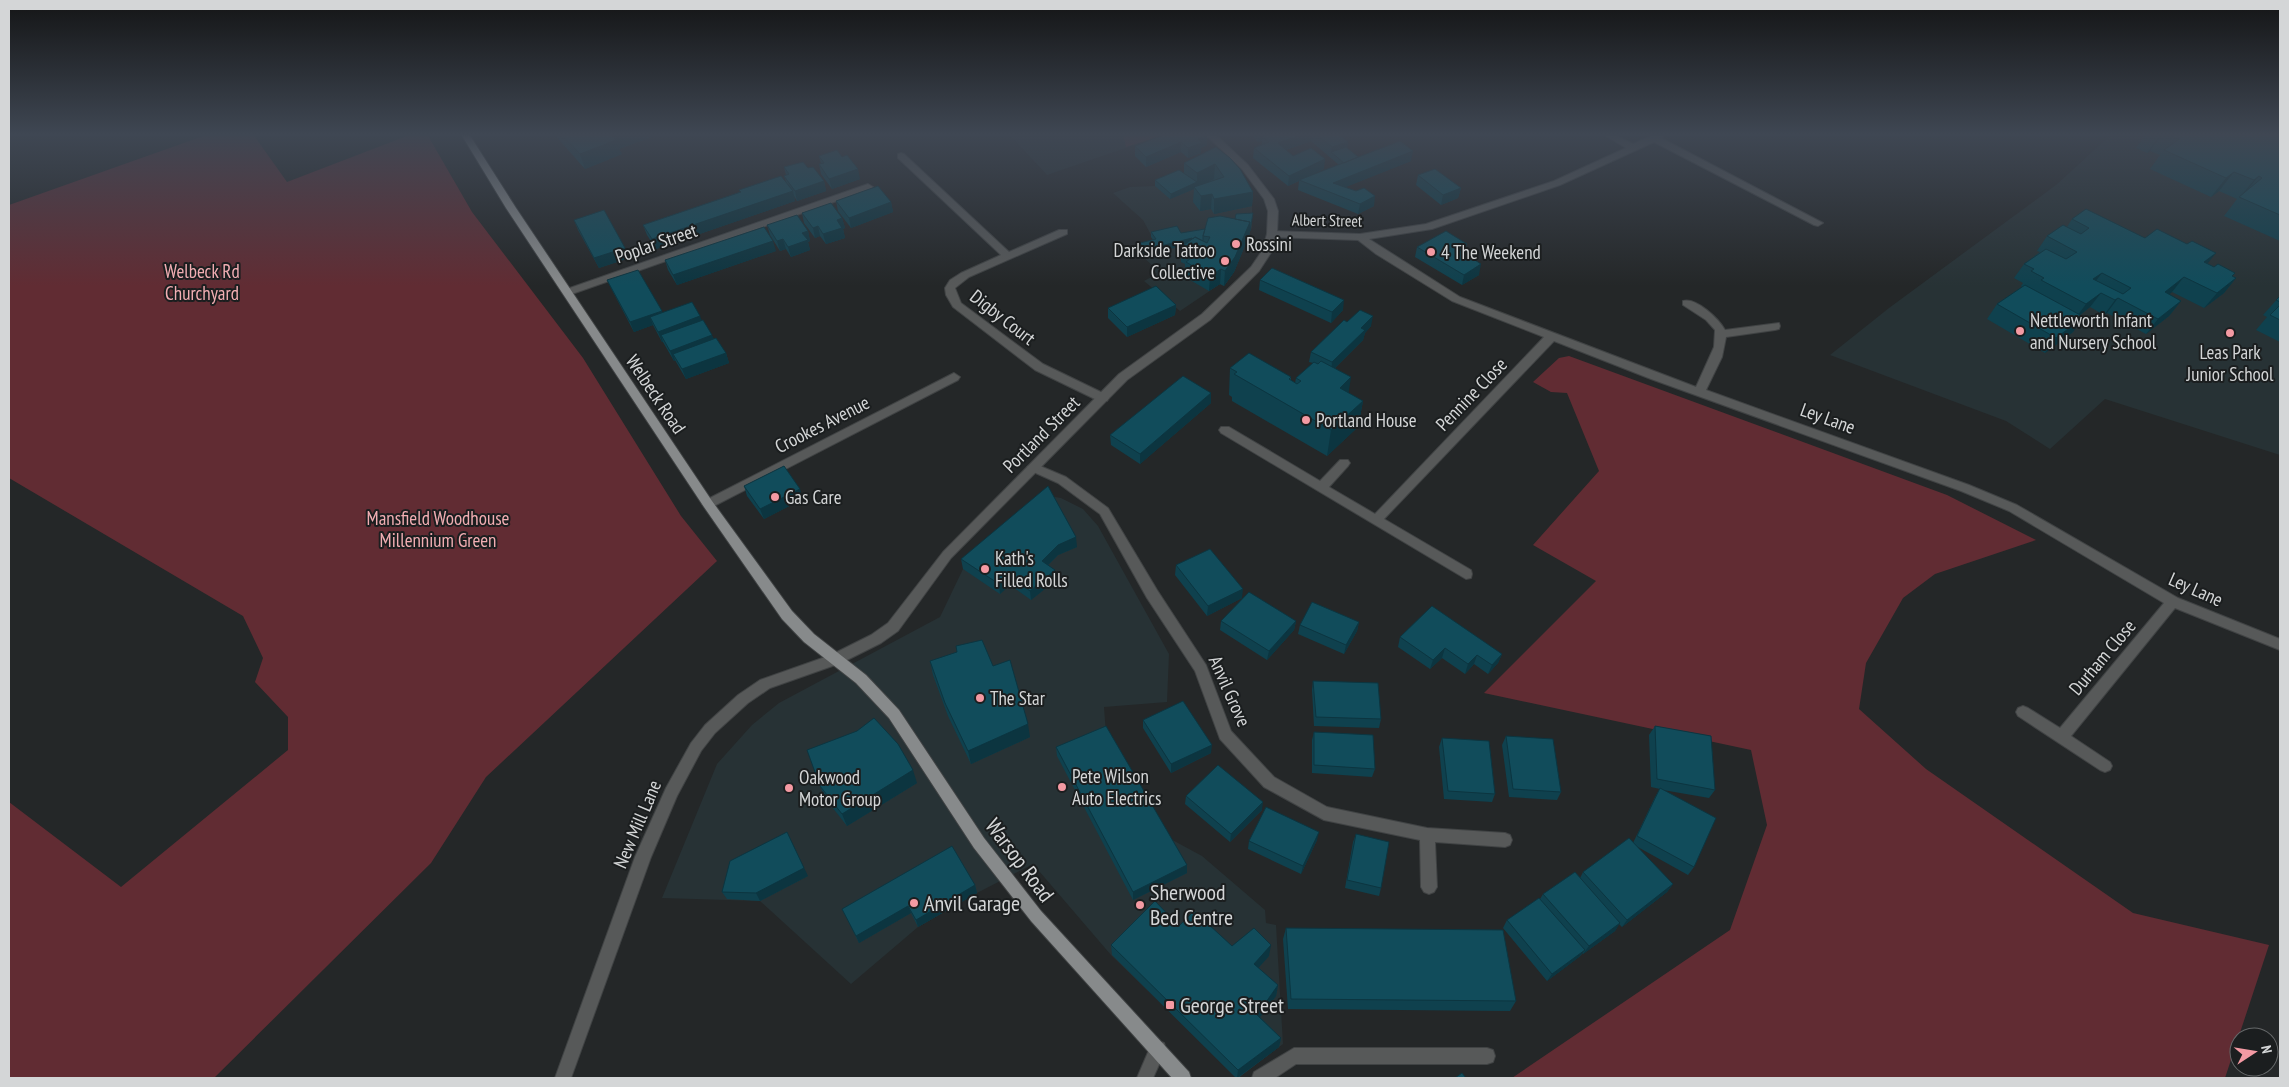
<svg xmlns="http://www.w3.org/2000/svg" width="2289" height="1087" viewBox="0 0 2289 1087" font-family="'PT Sans Narrow',sans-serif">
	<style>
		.built { fill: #273235 }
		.green { fill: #612c33 }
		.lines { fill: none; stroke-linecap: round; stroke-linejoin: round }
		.minor-casing { stroke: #404344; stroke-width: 2 }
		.tertiary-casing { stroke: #404344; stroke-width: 2 }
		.primary-casing { stroke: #404344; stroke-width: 2 }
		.minor { fill: #575959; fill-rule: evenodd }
		.tertiary { fill: #575959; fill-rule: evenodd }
		.primary { fill: #878a8b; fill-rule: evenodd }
		.wall { fill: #0f414e; fill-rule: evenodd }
		.shaded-wall { fill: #0c3540 }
		.building { fill: #114c5b; stroke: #0c3540; fill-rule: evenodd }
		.poi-dot { fill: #f49aa3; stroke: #1b1e1f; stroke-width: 2 }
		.labels { text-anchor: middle; stroke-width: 4; stroke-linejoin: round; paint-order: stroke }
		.far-street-label { font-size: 16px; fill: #d4d6d7; stroke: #1b1e1f }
		.street-label { font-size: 19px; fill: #d4d6d7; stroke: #1b1e1f }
		.poi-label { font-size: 19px; fill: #d4d6d7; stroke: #1b1e1f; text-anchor: start }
		.park-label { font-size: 19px; fill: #f2aeb3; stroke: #1b1e1f }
		.near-street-label { font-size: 22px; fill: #d4d6d7; stroke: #1b1e1f }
		.near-poi-label { font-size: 22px; fill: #d4d6d7; stroke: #1b1e1f; text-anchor: start }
	</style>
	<rect width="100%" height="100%" fill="#242728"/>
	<path class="built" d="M1009 134H1166L1047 175Z
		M2112 134H2280V455L2105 399 2050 449 2006 421 1830 355 1889 308 2056 185Z
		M1216 162 1252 206V227L1234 272 1224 286 1220 284 1180 311 1144 281 1157 274 1150 267 1153 266 1142 256 1145 255 1140 248 1156 244 1143 220 1113 193 1130 187 1155 186 1179 175 1184 178Z
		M1049 496 1061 498 1083 509 1098 526 1169 654 1167 702 1104 707 1106 734 1165 836 1202 856 1265 910 1266 923 1276 925 1283 1044 1238 1078 1111 955 1033 864 977 893 918 927 851 984 760 901 662 898 717 764 752 725 779 703 940 617 963 569Z"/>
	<path class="green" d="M209 134H253L287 182 412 134H427L472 212 583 358 681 516 717 561 486 777 431 863 214 1078H9V802L121 887 288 750V717L255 682 263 658 243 616 9 478V205Z
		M1123 134H1166L1126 147Z
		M1569 356 1947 495 2036 540 1935 574 1903 598 1866 663 1859 709 1926 769 2133 913 2269 945 2225 1078H1512L1730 930 1767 825 1751 750 1484 693 1596 581 1533 545 1599 471 1567 393 1551 392 1533 382 1559 358Z"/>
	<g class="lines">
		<defs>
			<path id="minor" d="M1603 134H1613L1633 144 1656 134H1667L1661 138 1823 223 1818 226 1814 225 1654 142 1560 185 1432 229 1369 239 1460 297 1696 387 1714 347 1715 330 1706 320 1683 305V301C1696 297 1719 319 1725 330L1779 323 1780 326 1779 329 1775 330 1726 337 1722 357 1706 390 1969 485 2017 505 2178 598 2280 639V650L2175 608 2071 736 2110 762 2112 766 2110 770 2105 772 2100 770 2018 716 2016 712 2018 708 2023 706 2028 708 2060 728 2164 603 2009 511 1961 491 1651 379 1554 341 1384 519 1471 570 1472 574 1471 578 1466 579 1221 433 1219 430 1221 427H1229L1320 481 1340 460H1348L1350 463 1348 466 1329 487 1375 514 1544 337 1452 301 1376 254 1358 240 1272 237 1267 234 1272 231 1360 234 1426 224 1554 181 1626 148Z
				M901 153 904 154 1009 252 1059 230H1067V234L969 277 955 288 961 303 1043 364 1107 395 1109 398 1107 401H1099L1035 370 953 307 946 295 945 288 950 280 961 273 1001 255 898 158V154Z
				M868 184 873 187 871 189 572 294H564L563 292 564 290Z
				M954 373 960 377 958 380 712 507 708 509 702 504 704 501Z
				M1033 463 1066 477 1108 508 1157 590 1206 665 1231 731 1274 777 1327 807 1427 828 1505 833 1510 835 1512 840 1510 845 1505 847 1435 842 1437 887 1434 892 1429 894 1424 892 1421 887 1420 840 1324 820 1264 787 1220 739 1195 671 1147 598 1100 514 1058 483 1029 470 1027 467Z
				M1158 1041 1164 1043 1166 1049 1153 1078H1137L1152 1043Z
				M1294 1048H1487L1493 1050 1495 1056 1493 1062 1487 1064H1296L1275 1078H1252L1254 1072Z"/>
			<path id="tertiary" d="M1205 134H1215L1248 165 1274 199 1278 211 1277 234 1272 251 1259 271 1210 320 1127 380 951 558 898 631 881 643 841 663 770 688 748 703 715 733 701 751 677 796 651 857 571 1078H555L635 857 666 788 691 743 705 725 738 695 760 680 831 655 871 635 888 623 943 552 1119 374 1202 314 1251 267 1262 251 1267 234 1268 211 1264 199 1242 169Z"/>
			<path id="primary" d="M461 134H469L516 208 712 501 792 611 814 634 866 675 899 710 984 838 1041 911 1189 1072 1191 1078H1172L1031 921 974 848 889 718 856 683 804 642 782 619 704 507 506 208Z"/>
		</defs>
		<use href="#minor" class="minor-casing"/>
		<use href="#tertiary" class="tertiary-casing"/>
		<use href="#primary" class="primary-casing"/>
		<use href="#minor" class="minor"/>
		<use href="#tertiary" class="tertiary"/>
		<use href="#primary" class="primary"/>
	</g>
	<path class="wall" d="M554 134H653L654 136 619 149 622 154 585 169Z
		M1250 134H1339L1347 148 1358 157 1411 161 1345 187 1374 206 1358 214 1298 190 1299 181 1288 186 1253 158 1254 148 1262 144V141L1258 142ZM1311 141 1339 165 1304 178 1324 169 1293 156 1286 150Z
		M2146 134H2280V241L2224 216 2237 199 2219 191 2211 197 2150 169 2160 155 2150 151 2147 153 2136 148Z
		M1207 135V145L1201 148V153L1188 158 1181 152 1146 167 1135 156V146Z
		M1216 147 1253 192 1252 206 1214 214 1211 209 1200 211 1193 202 1194 189 1170 199 1155 186V180L1184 173V163Z
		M819 156 860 179 832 189 821 174 819 164H821Z
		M784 167 808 168 824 181 826 191 797 201 794 196 795 201 656 249 647 235 643 225 740 192 739 190 786 182 784 176 786 175Z
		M1418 175 1461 188 1458 198 1441 205 1416 185Z
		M836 201 891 202 893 212 851 228 838 211Z
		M802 213 842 218 845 228 843 229 845 238 826 244 820 236 815 238 804 223Z
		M1253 213 1249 236 1234 272 1224 286 1220 284 1209 291 1185 277V264L1181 262V247L1185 244 1145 256 1140 248V243L1153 240 1151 237V232L1181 233 1205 229Z
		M2072 219 2145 238 2187 244 2216 253 2207 263 2236 278 2224 293 2204 308 2172 292 2169 294 2181 301 2169 316 2146 334 2107 313 2104 315 2090 307 2080 315 2073 332 2045 353 1987 319 1997 304 2022 287 2021 286 2023 283 2014 278 2024 264 2040 252 2037 251 2047 236 2067 227Z
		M574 220 625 248 629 258 599 268 578 230Z
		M767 225 808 231 810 241 808 242 810 250 791 257 786 249 780 251 770 235Z
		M1417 247 1464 254 1479 275 1462 285 1415 257Z
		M776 251 677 285 668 270 665 260Z
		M607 280 662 311V313L702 320 714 339 726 353 729 363 686 379 675 360 674 361 663 342H662L653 325 634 332 612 290Z
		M1260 280 1343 310 1331 323 1259 290Z
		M2280 296V342L2256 330 2267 317 2263 315Z
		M1176 305 1175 315 1127 337 1108 318V308Z
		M1347 322 1371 326 1365 333 1363 340 1335 368 1348 393 1363 401 1358 427 1327 456 1232 401V397L1229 395 1230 368 1291 377V380L1295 383 1296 378 1313 363 1309 362 1311 352Z
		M1211 393V403L1140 464 1111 445 1110 435Z
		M744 486 803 499 764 519 747 496Z
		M1077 547 1058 555 1048 565 1056 580 1031 600 1010 585 1000 594 963 569 961 559Z
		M1176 565 1242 598 1207 616 1175 575Z
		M1221 621H1296L1294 630 1267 660 1220 630Z
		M1359 622 1357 631 1344 654 1298 634 1300 625Z
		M1400 637 1502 654 1498 663 1488 674 1474 664 1465 674 1442 658 1430 669 1398 647Z
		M930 661 993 666 1030 737 971 764 948 716 933 675Z
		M1313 681 1381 719 1379 728 1314 726 1312 690Z
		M1143 720 1211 753 1171 773 1143 728Z
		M1655 726 1715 790 1709 798 1663 790 1694 867 1688 875 1636 846 1673 884 1667 892 1622 927 1619 924 1615 931 1583 954V953L1579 957 1547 981 1503 928 1507 920 1540 899 1543 894 1580 878 1583 872 1633 843 1655 797 1660 789 1651 787 1649 735Z
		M1314 732 1375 769 1372 777 1312 773V740Z
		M1506 736 1561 792 1557 800 1509 797 1502 745Z
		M1442 738 1495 794 1492 802 1444 799 1439 747Z
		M1056 747 1187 873 1133 900 1057 756Z
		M917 783 847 826 825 798 820 786Z
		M1186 796 1262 810 1230 842 1185 804Z
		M1356 834 1381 888 1379 896 1345 888 1353 842Z
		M1317 840 1301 874 1248 849 1249 841Z
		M808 876 760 901 727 899 722 892Z
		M975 885 977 893 918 927 911 913 859 943 842 909Z
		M1179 926 1232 946 1269 956 1258 968 1278 985 1276 996 1260 1017 1281 1038 1279 1047 1238 1078H1236L1112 955 1111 945Z
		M1286 928 1516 1001 1510 1011 1288 1009 1283 939Z"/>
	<path class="shaded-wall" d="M605 134H653L654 136 619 149 622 154 585 169 580 154Z
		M1259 134H1284L1262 136V141L1258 142Z
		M1304 134H1312L1311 141 1277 153 1278 143Z
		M2161 134H2162L2150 151 2147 153Z
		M1207 135V145L1201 148V153L1188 158V148L1198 139Z
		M1181 142V152L1146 167V157Z
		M1348 142 1347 152H1331L1332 147Z
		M1413 151 1411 161 1331 193 1333 183Z
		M1325 159 1324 169 1288 186 1289 176Z
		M1215 164 1214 179 1197 188V173Z
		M858 169 860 179 832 189 829 179Z
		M2234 172 2219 191 2211 197 2226 178Z
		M2259 176 2243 195 2240 197 2254 180Z
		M824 181 826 191 797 201 795 191Z
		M1197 182V188L1194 187V189L1170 199 1171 194Z
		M1461 188 1458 198 1441 205 1443 195Z
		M793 191 795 201 656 249 652 239Z
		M1253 192 1252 206 1214 214V199Z
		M1212 194 1211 209 1200 211 1201 196Z
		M1375 196 1374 206 1358 214 1360 204Z
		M891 202 893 212 851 228 849 218Z
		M1253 213 1249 236 1234 272 1224 286 1225 271Z
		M842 218 845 228 843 229 845 238 826 244 823 234 837 220Z
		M818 226 820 236 815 238 813 228Z
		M808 231 810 241 808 242 810 250 791 257 788 247 802 233Z
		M1192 238V243L1145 256V250Z
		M783 239 786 249 780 251 777 241Z
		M773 241 776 251 677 285 673 275Z
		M1467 244 1464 254 1458 249Z
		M625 248 629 258 599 268 594 258Z
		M2216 253 2204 268V262Z
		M1481 264 1479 275 1462 285 1464 275Z
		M1221 269 1220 284 1209 291 1210 276Z
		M2102 273 2091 287 2093 279Z
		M2184 277 2172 292 2153 307 2165 292Z
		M2236 278 2224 293 2204 308 2217 293Z
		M2101 293 2090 307 2075 319 2086 304Z
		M2118 298 2107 313 2104 315 2115 300Z
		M1344 300 1343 310 1331 323 1332 312Z
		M2181 301 2169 316 2146 334 2158 319Z
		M1176 305 1175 315 1127 337V327Z
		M662 311 666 321 650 317 653 325 634 332 630 322Z
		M700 316 704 326 661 335 663 342H662L658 332Z
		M1373 316 1371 326 1365 333 1363 340 1331 372 1332 362 1361 328Z
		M2084 317 2073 332 2045 353 2056 338Z
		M712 335 716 345 673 354 675 360 674 361 670 351Z
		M726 353 729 363 686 379 682 369Z
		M1351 377 1347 403 1340 388Z
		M1211 393V403L1140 464V454Z
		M1363 401 1358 427 1327 456 1331 430Z
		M800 489 803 499 764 519 760 509Z
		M1076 537 1077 547 1058 555 1043 570 1042 561 1058 545Z
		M1055 570 1056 580 1031 600 1030 591Z
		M1009 575 1010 585 1000 594 999 584Z
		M1243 589 1242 598 1207 616 1208 606Z
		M1296 621 1294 630 1267 660 1269 651Z
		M1359 622 1357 631 1344 654 1346 645Z
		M1445 648 1442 658 1430 669 1433 660Z
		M1502 654 1498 663 1488 674 1492 665Z
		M1477 655 1474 664 1465 674 1468 664Z
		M1028 724 1030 737 971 764 968 751Z
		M1212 745 1211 753 1171 773V764Z
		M913 770 917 783 847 826 842 814Z
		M1263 802 1262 810 1230 842 1231 834Z
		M787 832 808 876 760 901 756 893Z
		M1319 832 1317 840 1301 874 1303 866Z
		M1187 865V873L1133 900V892Z
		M1673 884 1667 892 1622 927 1627 920Z
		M975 885 977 893 918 927 916 920Z
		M908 906 911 913 859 943 856 936Z
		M1620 923 1615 931 1583 954 1589 946Z
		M1271 945 1269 956 1252 975 1254 964Z
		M1585 950 1579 957 1547 981 1552 974Z
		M1278 985 1276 996 1255 1024 1257 1015Z
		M1281 1038 1279 1047 1237 1078 1238 1070Z"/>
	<path class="building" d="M561 134H615L612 135 616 140 580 154Z
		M1166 134H1205L1207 135 1198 139 1202 143 1188 148 1181 142 1146 157 1135 146Z
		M1269 134H1304L1278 143 1293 156 1311 148 1325 159 1289 176 1254 148 1269 142 1262 136Z
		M1316 134H1339L1348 142 1332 147Z
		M2168 134H2280V215L2239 197 2262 178 2259 176 2254 180 2234 172 2226 178 2164 150 2179 139Z
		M1400 141 1413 151 1333 183 1356 191 1364 188 1375 196 1360 204 1299 180Z
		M1216 147 1230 158 1240 169 1253 192 1214 199 1212 194 1201 196 1194 187 1224 177 1215 164 1197 173 1184 163Z
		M1346 147 1358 157 1344 163 1331 152Z
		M837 150 842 157 847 155 858 169 829 179 819 164 824 163 819 156Z
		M803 162 808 168 813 167 824 181 795 191 784 176 789 174 784 167Z
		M1435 169 1461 188 1443 195 1418 175Z
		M1179 170 1197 182 1171 194 1155 180Z
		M781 176 793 191 652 239 643 225 741 192 739 190Z
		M878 186 891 202 849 218 836 201Z
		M831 203 842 218 837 220 842 228 823 234 818 226 813 228 802 213Z
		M2086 209 2145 238 2157 229 2187 244 2192 241 2216 253 2204 262 2214 267 2218 264 2235 273 2232 276 2236 278 2217 293 2184 277 2165 292 2181 301 2158 319 2118 298 2115 300 2101 293 2086 304 2041 280 2044 278 2031 271 2034 269 2024 264 2046 249 2066 259 2077 252 2047 236 2063 225 2081 234 2089 228 2072 219ZM2102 273 2131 288 2123 294 2093 279Z
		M604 210 625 248 594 258 574 220Z
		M1253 213 1250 231V222L1235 219 1236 214Z
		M797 215 808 231 802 233 808 240 788 247 783 239 777 241 767 225Z
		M1220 216 1250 222 1235 257 1225 271 1221 269 1210 276 1186 262 1195 255 1181 247 1195 237 1207 243 1210 237 1203 236 1208 218Z
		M1177 226 1181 233 1205 229 1203 236V241L1195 237 1193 239 1192 238 1145 250 1140 243 1156 239 1151 232Z
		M764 227 773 241 673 275 665 260Z
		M1446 231 1467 244 1458 249 1481 264 1464 275 1417 247Z
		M1272 268 1344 300 1332 312 1260 280Z
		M638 270 662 311 630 322 607 280Z
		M2025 285 2084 317 2056 338 1997 304Z
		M1156 286 1176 305 1127 327 1108 308Z
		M2280 296V302L2276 300Z
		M692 302 700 316 658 332 650 317Z
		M2280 305V320L2270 315Z
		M1360 310 1373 316 1361 328 1365 330 1332 362 1311 352 1344 320 1347 322Z
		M703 320 712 335 670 351 661 335Z
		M716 338 726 353 682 369 673 354Z
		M1249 353 1291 377 1289 379 1297 384 1301 381 1296 378 1314 362 1318 364 1321 361 1351 377 1340 388 1363 401 1331 430 1234 374 1237 372 1230 368Z
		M1183 376 1211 393 1140 454 1110 435Z
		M784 466 800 489 760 509 744 486Z
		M1048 486 1076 537 1058 545 1042 561 1055 570 1030 591 1009 575 999 584 961 559Z
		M1210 549 1243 589 1208 606 1176 565Z
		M1249 592 1296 621 1269 651 1221 621Z
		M1312 602 1359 622 1346 645 1300 625Z
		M1432 606 1502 654 1492 665 1477 655 1468 664 1445 648 1433 660 1400 637Z
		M982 640 993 666 1010 660 1028 724 968 751 945 703 930 661 957 652 956 646Z
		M1313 681 1378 683 1381 719 1316 717Z
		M1183 701 1212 745 1171 764 1143 720Z
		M874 718 898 744 913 770 842 814 820 786 807 750 857 731Z
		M1106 726 1187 865 1133 892 1056 747Z
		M1655 726 1711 736 1715 790 1657 779Z
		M1314 732 1373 735 1375 769 1314 765Z
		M1506 736 1553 739 1561 792 1513 789Z
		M1442 738 1489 741 1495 794 1448 791Z
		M1218 765 1263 802 1231 834 1186 796Z
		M1660 788 1716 818 1694 867 1637 836Z
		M1266 807 1319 832 1303 866 1249 841Z
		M787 832 804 868 756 893 722 892 730 861Z
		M1356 834 1389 842 1381 888 1347 880Z
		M1629 838 1673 884 1627 920 1583 872Z
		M952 846 975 885 916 920 908 906 856 936 842 909Z
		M1575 872 1620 923 1589 946 1543 894Z
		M1539 898 1585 950 1552 974 1507 920Z
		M1155 901 1179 926 1194 911 1232 946 1254 928 1271 945 1254 964 1278 985 1257 1015 1281 1038 1238 1070 1111 945Z
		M1286 928 1503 930 1516 1001 1291 999Z
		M1462 1073 1466 1078H1455Z"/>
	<linearGradient id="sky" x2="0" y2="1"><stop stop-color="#141516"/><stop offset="0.47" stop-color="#3f4753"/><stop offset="1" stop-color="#3f4753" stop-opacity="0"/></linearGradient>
	<rect width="2289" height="286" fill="url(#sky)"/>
	<g class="poi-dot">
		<circle cx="1236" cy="244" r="5"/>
		<circle cx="1431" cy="252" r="5"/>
		<circle cx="1225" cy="261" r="5"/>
		<circle cx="2020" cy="331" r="5"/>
		<circle cx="2230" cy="333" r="5"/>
		<circle cx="1306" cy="420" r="5"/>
		<circle cx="775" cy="497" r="5"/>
		<circle cx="985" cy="569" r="5"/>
		<circle cx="980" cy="698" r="5"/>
		<circle cx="1062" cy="787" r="5"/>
		<circle cx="789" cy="788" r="5"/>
		<circle cx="914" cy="903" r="5"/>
		<circle cx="1140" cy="905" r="5"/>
		<rect x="1165" y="1000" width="10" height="10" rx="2.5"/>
	</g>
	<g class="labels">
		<g class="far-street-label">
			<text transform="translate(1327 220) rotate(1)" y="6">Albert Street</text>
		</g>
		<g class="street-label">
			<text transform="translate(656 243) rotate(-19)" y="7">Poplar Street</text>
			<text transform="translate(1003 317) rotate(38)" y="7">Digby Court</text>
			<text transform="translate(656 394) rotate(56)" y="7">Welbeck Road</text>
			<text transform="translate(1471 394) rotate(-46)" y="7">Pennine Close</text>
			<text transform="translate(1828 418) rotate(20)" y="7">Ley Lane</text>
			<text transform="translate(822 424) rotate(-27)" y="7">Crookes Avenue</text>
			<text transform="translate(1041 434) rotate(-45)" y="7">Portland Street</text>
			<text transform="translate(2196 589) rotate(24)" y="7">Ley Lane</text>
			<text transform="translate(2102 657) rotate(-50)" y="7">Durham Close</text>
			<text transform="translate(1230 691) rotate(66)" y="7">Anvil Grove</text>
			<text transform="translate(637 824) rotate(-67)" y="7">New Mill Lane</text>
		</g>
		<g class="poi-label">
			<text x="1246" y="251">Rossini</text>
			<text x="1215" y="257" text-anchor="end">Darkside Tattoo<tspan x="1215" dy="22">Collective</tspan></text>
			<text x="1441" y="259">4 The Weekend</text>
			<text x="2030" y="327">Nettleworth Infant<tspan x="2030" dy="22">and Nursery School</tspan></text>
			<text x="2230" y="359" text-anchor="middle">Leas Park<tspan x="2230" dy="22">Junior School</tspan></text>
			<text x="1316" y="427">Portland House</text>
			<text x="785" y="504">Gas Care</text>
			<text x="995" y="565">Kath's<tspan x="995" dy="22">Filled Rolls</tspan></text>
			<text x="990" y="705">The Star</text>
			<text x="1072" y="783">Pete Wilson<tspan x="1072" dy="22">Auto Electrics</tspan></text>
			<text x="799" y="784">Oakwood<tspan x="799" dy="22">Motor Group</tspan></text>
		</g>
		<g class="park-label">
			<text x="202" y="278">Welbeck Rd<tspan x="202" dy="22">Churchyard</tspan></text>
			<text x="438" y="525">Mansfield Woodhouse<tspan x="438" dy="22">Millennium Green</tspan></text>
		</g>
		<g class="near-street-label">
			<text transform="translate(1020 860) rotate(53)" y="8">Warsop Road</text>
		</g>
		<g class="near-poi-label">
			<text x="1150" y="900">Sherwood<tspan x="1150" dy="25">Bed Centre</tspan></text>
			<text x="924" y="911">Anvil Garage</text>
			<text x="1180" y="1013">George Street</text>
		</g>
	</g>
	<rect width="2289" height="1087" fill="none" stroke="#d4d6d7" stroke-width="20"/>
	<g transform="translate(2254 1052) rotate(78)"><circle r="24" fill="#1b1e1f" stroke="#656869"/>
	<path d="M0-4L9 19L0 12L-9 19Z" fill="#f49aa3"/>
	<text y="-8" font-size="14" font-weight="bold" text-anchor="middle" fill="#d4d6d7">N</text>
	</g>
</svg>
